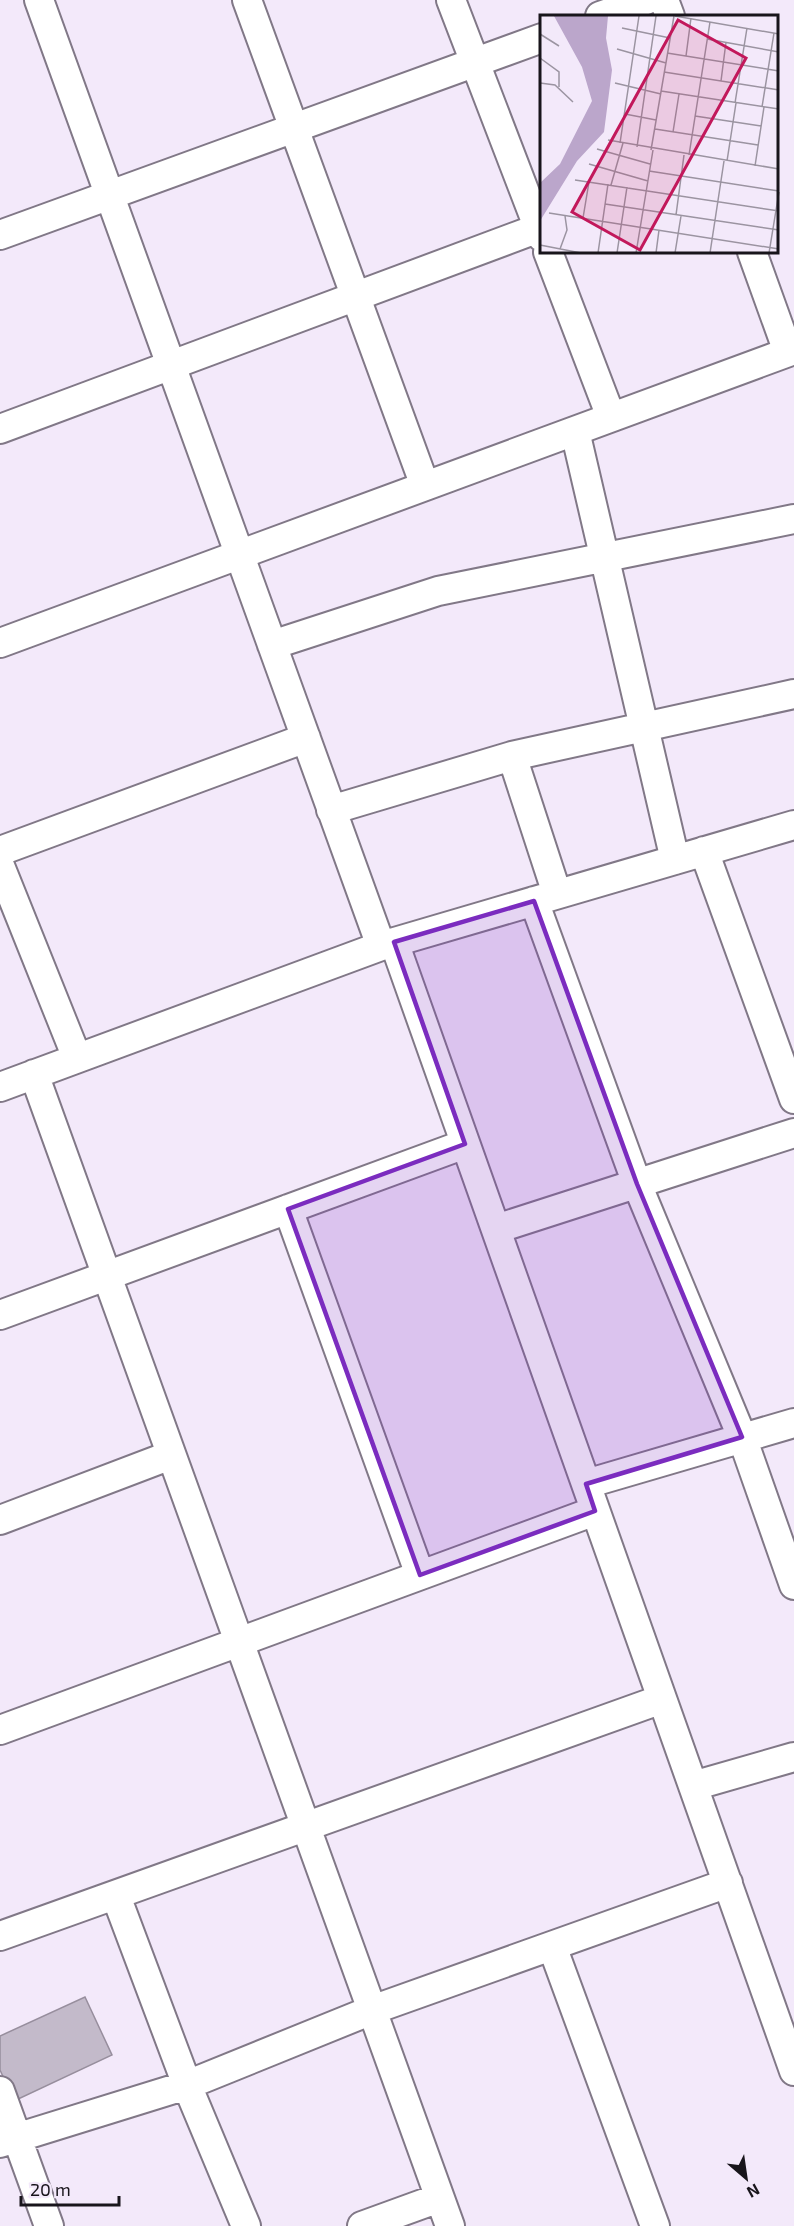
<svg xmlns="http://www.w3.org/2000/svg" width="794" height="2226" viewBox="0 0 794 2226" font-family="'Exo 2',sans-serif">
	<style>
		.building { fill: #c3baca; stroke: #978e9d; stroke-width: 1.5 }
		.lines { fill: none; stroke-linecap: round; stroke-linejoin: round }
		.minor-casing { stroke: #817887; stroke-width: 32 }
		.minor { stroke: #fff; stroke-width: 28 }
		.marked { fill: #7b2cbf; fill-opacity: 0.2; stroke: #7b2cbf; stroke-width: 4.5; stroke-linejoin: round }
		.inset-road { fill: none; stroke: #9b94a1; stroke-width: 1.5 }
		.view { fill: #c2185b; fill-opacity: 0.15; stroke: #c2185b; stroke-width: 3 }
		.inset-edge { fill: none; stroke: #18151b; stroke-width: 3 }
	</style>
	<rect width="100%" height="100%" fill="#f3e9fa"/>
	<path class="building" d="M85 1997 112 2055 14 2101 0 2070V2036Z"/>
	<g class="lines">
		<defs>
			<path id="minor" d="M39 0 381 946
				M247 0 425 486
				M451 0 542 237
				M664 0 670 16
				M600 16 646 0
				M0 235 542 38
				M548 252 611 417
				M752 252 788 352
				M0 429 539 228
				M575 431 675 860
				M0 643 794 350
				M272 645 438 591 794 519
				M512 756 557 894
				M331 810 512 756 794 694
				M0 851 306 738
				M704 851 794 1099
				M0 866 77 1058
				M534 901 637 1184 742 1437 794 1585
				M394 942 794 2071
				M34 1074 450 2226
				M0 1087 381 946 794 825
				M288 1209 420 1575
				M496 1229 794 1133
				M0 1315 465 1144
				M586 1484 794 1423
				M0 1520 171 1455
				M0 1730 595 1511
				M693 1786 794 1757
				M116 1896 187 2085 246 2226
				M0 1936 662 1699
				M552 1946 655 2226
				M0 2091 49 2226
				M0 2143 187 2085 372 2010 728 1883
				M362 2226 439 2198"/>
		</defs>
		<use href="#minor" class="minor-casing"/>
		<use href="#minor" class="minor"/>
	</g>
	<path class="marked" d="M534 901 637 1184 742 1437 586 1484 595 1511 420 1575 288 1209 465 1144 394 942Z"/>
	<g transform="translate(540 15)">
		<rect width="238" height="238" fill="#f3e9fa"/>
		<path d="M14 1H68L66 23 72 55 64 117 37 146 0 206V168L20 149 52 86 42 52Z" fill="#bba6cb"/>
		<path class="inset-road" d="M135 1 239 19M82 13 130 23M0 19 19 31M167 24 239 37M77 34 126 48M127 38 239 56M146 41 151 3M0 43 19 57V72M124 57 239 75M181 66 186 27M0 68 15 70 33 87M75 68 121 79M121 76 239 94M195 88 207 13M222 92 234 18M85 99 116 105M155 101 221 111M115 114 218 130M133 117 139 79M68 125 239 154M80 128 99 1M97 132 116 1M57 134 110 149M111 135 134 1M149 140 170 7M187 146 196 88M49 149 108 166M215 151 224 92M109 156 239 176M35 165 239 196M71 170 83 128M65 189 239 215M9 198 239 234M136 200 144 140M43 203 49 167M0 230 41 238M20 234 27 215 25 201M58 238 68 169M77 238 87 172M96 238 113 135M116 238 119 215M135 238 141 201M170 238 184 146M229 238 239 177"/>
		<path class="view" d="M138 5 206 43 100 235 32 197Z"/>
		<rect width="238" height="238" class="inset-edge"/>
	</g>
	<g transform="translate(746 2178) rotate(151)" stroke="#f3e9fa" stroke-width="4.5" paint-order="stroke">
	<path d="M0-4.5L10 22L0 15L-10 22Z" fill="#18151b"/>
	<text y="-9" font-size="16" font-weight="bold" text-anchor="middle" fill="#18151b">N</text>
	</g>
	<path d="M21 2196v9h98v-9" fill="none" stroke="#18151b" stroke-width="3"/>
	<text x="30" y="2196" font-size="18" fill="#18151b" stroke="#f3e9fa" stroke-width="4.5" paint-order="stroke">20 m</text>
</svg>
